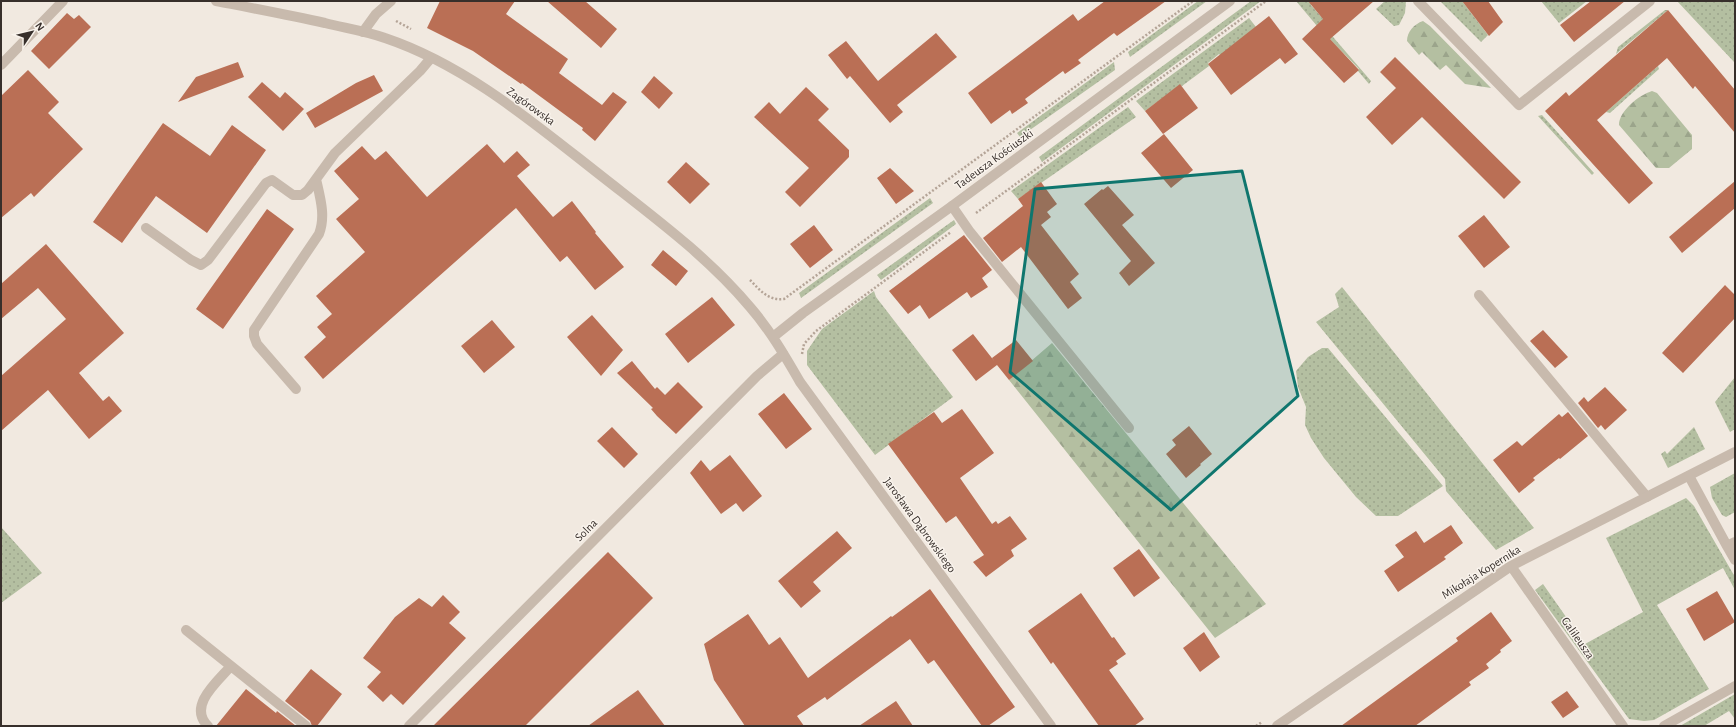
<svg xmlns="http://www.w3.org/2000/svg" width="1736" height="727" viewBox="0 0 1736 727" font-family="'Alegreya Sans',sans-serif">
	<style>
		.grass { fill: url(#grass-dots) }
		.forest { fill: url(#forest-firs) }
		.building { fill: #ba6f55 }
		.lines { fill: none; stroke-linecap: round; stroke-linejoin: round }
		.path { stroke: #b4a497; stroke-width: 2.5; stroke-dasharray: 2 2; stroke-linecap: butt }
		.service { stroke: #c8baad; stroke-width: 10 }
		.minor { stroke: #c8baad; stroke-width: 10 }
		.tertiary { stroke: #c8baad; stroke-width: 10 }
		.marked { fill: #0f766e; fill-opacity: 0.2; stroke: #0f766e; stroke-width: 3; stroke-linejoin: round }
		.labels { text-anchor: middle; stroke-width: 3; stroke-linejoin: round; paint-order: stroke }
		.street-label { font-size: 12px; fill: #372f2b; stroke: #f9f3ec }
	</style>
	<defs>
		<pattern id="grass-dots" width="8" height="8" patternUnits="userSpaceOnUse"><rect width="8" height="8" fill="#b4bfa1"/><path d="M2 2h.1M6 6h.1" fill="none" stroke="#9ba48b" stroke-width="1.8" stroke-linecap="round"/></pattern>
		<pattern id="forest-firs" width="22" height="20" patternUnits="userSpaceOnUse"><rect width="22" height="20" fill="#b4bfa1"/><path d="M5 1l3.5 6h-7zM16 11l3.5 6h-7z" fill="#9ba48b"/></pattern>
	</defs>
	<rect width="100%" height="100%" fill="#f1e9e0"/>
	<path class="grass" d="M1198 1H1207L1130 57 1128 52Z
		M1251 1H1261L1042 162 1039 157Z
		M1296 1H1315L1311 5 1324 20 1321 23 1371 81 1369 84 1358 71 1359 69 1317 26Z
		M1385 1H1406L1405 13 1399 25 1394 26 1376 9Z
		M1440 1H1462L1488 35 1481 42Z
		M1541 1H1587L1559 23Z
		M1677 1H1735V63Z
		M1665 10H1668L1616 54 1618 47Z
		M1249 18 1256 27 1221 56 1219 54 1208 63 1209 66 1182 86 1180 85 1145 111 1136 101Z
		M1114 62 1115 70 1020 137 1017 133Z
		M1658 66 1659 69 1610 113 1606 112Z
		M1128 107 1136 117 1018 199 1011 191Z
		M1542 115 1594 173 1592 175 1538 116Z
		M930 198 933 203 801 298 799 293Z
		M954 220 956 224 881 280 877 275Z
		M1342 287 1534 528 1496 550 1446 491 1445 479 1316 322 1339 307 1335 294Z
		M874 291 876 297 953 397 875 455 807 365V351L822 329Z
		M1322 348H1328L1443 486 1398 516H1376L1356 497 1324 458 1311 438 1305 425 1306 407 1298 387 1296 371 1308 357Z
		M1735 377V429L1730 432 1715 402Z
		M1694 427 1705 449 1668 468 1661 454 1665 451 1667 454Z
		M1735 473V512L1726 517 1722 515 1712 498 1710 487Z
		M1686 498 1694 506 1735 577V590L1723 568 1657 605 1709 689 1654 720 1644 721 1629 719 1535 590 1543 584 1585 644 1643 612 1606 538Z
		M1 527 42 573 1 603Z
		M1735 694V719L1729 711 1704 726H1680Z"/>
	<path class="forest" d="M1423 21 1430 26 1491 88 1465 84 1446 65 1440 70 1422 52 1419 55 1407 41C1407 32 1414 24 1423 21Z
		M1652 91 1657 93 1692 135V149L1669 168H1656L1619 125C1619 111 1639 95 1652 91Z
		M1052 343 1266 604 1215 638 1009 380Z"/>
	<path class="building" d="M440 1H515L506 14 568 59 559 73 602 105 613 92 627 102 595 141 582 130 583 128 522 83 521 84 473 51 427 28Z
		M547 1H585L617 29 601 48Z
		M1105 1H1166L1117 36 1114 33 1078 60 1081 63 1065 74 1063 71 1025 99 1028 103 1012 114 1010 110 991 124 968 93 1073 14 1078 21Z
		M1308 1H1374L1330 39 1359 70 1344 83 1302 39 1323 19Z
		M1462 1H1488L1503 22 1489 36Z
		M1591 1H1625L1574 42 1560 25Z
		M1668 10 1735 90V133L1695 86 1693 89 1667 58 1597 120 1653 183 1629 204 1545 111 1566 92 1569 96Z
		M67 13 74 19 79 15 91 27 49 69 31 51Z
		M1269 16 1298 54 1285 64 1280 58 1231 95 1208 64Z
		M936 33 957 57 897 105 903 112 890 123 850 76 847 79 828 55 846 41 878 81Z
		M1395 57 1521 182 1504 199 1422 117 1392 145 1366 117 1396 88 1380 72Z
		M238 62 244 77 178 102 196 77Z
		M28 70 59 102 48 113 83 149 34 197 31 193 1 218V96Z
		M374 75 383 91 315 128 306 113 356 83Z
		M654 76 673 93 659 109 641 92Z
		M262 82 280 98 285 92 304 109 283 131 248 97Z
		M1180 84 1198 108 1163 134 1145 111Z
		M806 87 829 109 818 120 849 150V157L800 207 785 192 809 168 754 117 769 102 780 114Z
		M163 123 210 156 232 125 266 150 207 233 156 196 122 243 93 222Z
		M1164 134 1193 170 1171 188 1141 153Z
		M487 144 504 163 517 151 530 165 517 176 553 217 572 201 596 232 595 233 624 267 595 290 567 256 560 262 516 208 323 379 304 357 326 337 317 327 332 314 316 296 365 252 336 219 359 199 334 171 362 146 375 160 386 151 427 197Z
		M686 162 710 184 690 204 667 182Z
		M890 168 914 191 896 204 877 178Z
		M1735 181V208L1682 253 1669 237Z
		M1041 182 1057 204 1047 212 1051 217 1041 225 1079 274 1070 282 1082 298 1068 309 1021 247 1002 262 983 238 1023 206 1018 199Z
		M1108 186 1134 215 1122 225 1155 263 1129 286 1119 273 1131 261 1084 204 1102 189 1103 190Z
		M267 209 294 229 223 329 196 309Z
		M1484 215 1510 247 1484 268 1458 236Z
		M814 225 833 250 810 268 790 244Z
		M964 235 992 270 982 278 988 287 971 298 967 292 929 319 920 305 908 314 889 291Z
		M46 244 124 333 79 373 103 401 109 396 122 411 89 439 48 390 1 431V376L66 319 38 288 1 319V284Z
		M663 250 688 271 676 286 651 265Z
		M1725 285 1735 295V318L1683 373 1662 353Z
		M712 297 735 325 688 363 665 334Z
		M592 315 623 350 601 376 567 337Z
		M492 320 515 347 484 373 461 346Z
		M1543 330 1568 357 1555 368 1530 341Z
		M973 334 995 362 992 358 1016 340 1033 361 1009 380 997 365 976 381 952 350Z
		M632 361 655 389 657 387 665 395 678 382 703 407 676 434 657 416 651 409 653 408 617 373Z
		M1605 387 1627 410 1605 430 1601 425 1598 428 1578 403 1584 397 1588 402Z
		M784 393 812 429 786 449 758 414Z
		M962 409 994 453 960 478 992 524 996 521 998 524 1010 516 1027 539 1011 550 1014 556 986 577 973 562 984 555 956 516 946 523 888 444 934 412 942 423Z
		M1568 412 1588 436 1560 459 1559 458 1533 478 1535 480 1519 493 1493 460 1517 441 1522 446 1559 414 1562 417Z
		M1189 426 1212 454 1200 464 1201 465 1186 478 1166 454 1176 445 1172 440Z
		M612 427 638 454 624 468 597 441Z
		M730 455 762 496 743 512 736 503 721 514 690 473 701 460 710 471Z
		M1451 525 1463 543 1444 557 1446 559 1398 592 1384 571 1404 557 1395 545 1416 531 1424 543Z
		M837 531 852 548 813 582 821 591 801 608 778 581Z
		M1139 549 1160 578 1134 597 1113 568Z
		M608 552 653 598 525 726H433Z
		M930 589 1015 707 988 726H982L934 660 928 664 910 639 827 700 825 697 797 716 804 726H745L714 680 704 644 748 614 769 645 780 637 808 678 891 616 892 617Z
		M1717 591 1735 622 1704 641 1686 609Z
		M1081 593 1112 638 1114 637 1126 654 1116 661 1118 664 1109 670 1144 719 1134 726H1099L1053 662 1051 664 1028 631Z
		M443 595 460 612 449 623 466 638 403 705 391 694 383 702 367 687 381 672 363 658 395 617 419 598 432 607Z
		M1491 612 1512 641 1500 650 1501 652 1486 664 1489 668 1469 682 1471 685 1415 726H1341L1458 641 1456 638Z
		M1204 632 1220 657 1200 672 1183 648Z
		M311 669 342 694 317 726H312L310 721 285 701Z
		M246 689 276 713 277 711 296 726H216Z
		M638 690 665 726H588Z
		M1567 691 1579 707 1563 718 1551 702Z
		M896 701 913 726H859Z"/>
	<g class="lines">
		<path class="path" d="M396 21 411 29
			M976 213 1266 1
			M750 280C760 290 768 301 784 299L1193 1
			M802 354 804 344 816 331 951 232
			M1256 726 1262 722"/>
		<path class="service" d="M1418 1 1519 105 1650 1
			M952 206 970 232 1129 428
			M146 228 191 260 201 265 208 260 266 183 272 180 293 195H302L308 190 335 153 420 71 431 58
			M1479 295 1647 497
			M296 389 257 344 254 336V330L319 234C326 216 320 197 316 179
			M1689 476 1727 546 1735 542
			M1727 546 1735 560
			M186 630 306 726
			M208 726C187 706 218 681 231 666
			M1664 726 1735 686"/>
		<path class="minor" d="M363 32 376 14 391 1
			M1 65 63 1
			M1511 566 1623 726
			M409 726 757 376 783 354
			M1277 726 1511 566 1735 452"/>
		<path class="tertiary" d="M216 1C252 8 289 15 325 23 345 28 366 31 385 38 468 66 536 125 604 178 655 218 708 257 750 307 770 330 785 356 800 382L1051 726
			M773 337 803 313 952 206 1230 1"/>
	</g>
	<path class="marked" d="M1242 171 1298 396 1171 510 1010 372 1035 189Z"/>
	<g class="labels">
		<g class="street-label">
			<text transform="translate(531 106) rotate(36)" y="4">Zagórowska</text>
			<text transform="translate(994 159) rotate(-36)" y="4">Tadeusza Kościuszki</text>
			<text transform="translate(920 525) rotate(54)" y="4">Jarosława Dąbrowskiego</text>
			<text transform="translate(586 530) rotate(-45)" y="4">Solna</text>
			<text transform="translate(1481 572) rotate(-32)" y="4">Mikołaja Kopernika</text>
			<text transform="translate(1578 638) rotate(55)" y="4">Galileusza</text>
		</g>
	</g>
	<rect width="1736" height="727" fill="none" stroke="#372f2b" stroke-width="4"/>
	<g transform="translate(32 32) rotate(55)" stroke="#f9f3ec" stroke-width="3" paint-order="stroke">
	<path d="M0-3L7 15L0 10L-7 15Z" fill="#372f2b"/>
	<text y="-6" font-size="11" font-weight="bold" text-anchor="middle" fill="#372f2b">N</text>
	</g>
</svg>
